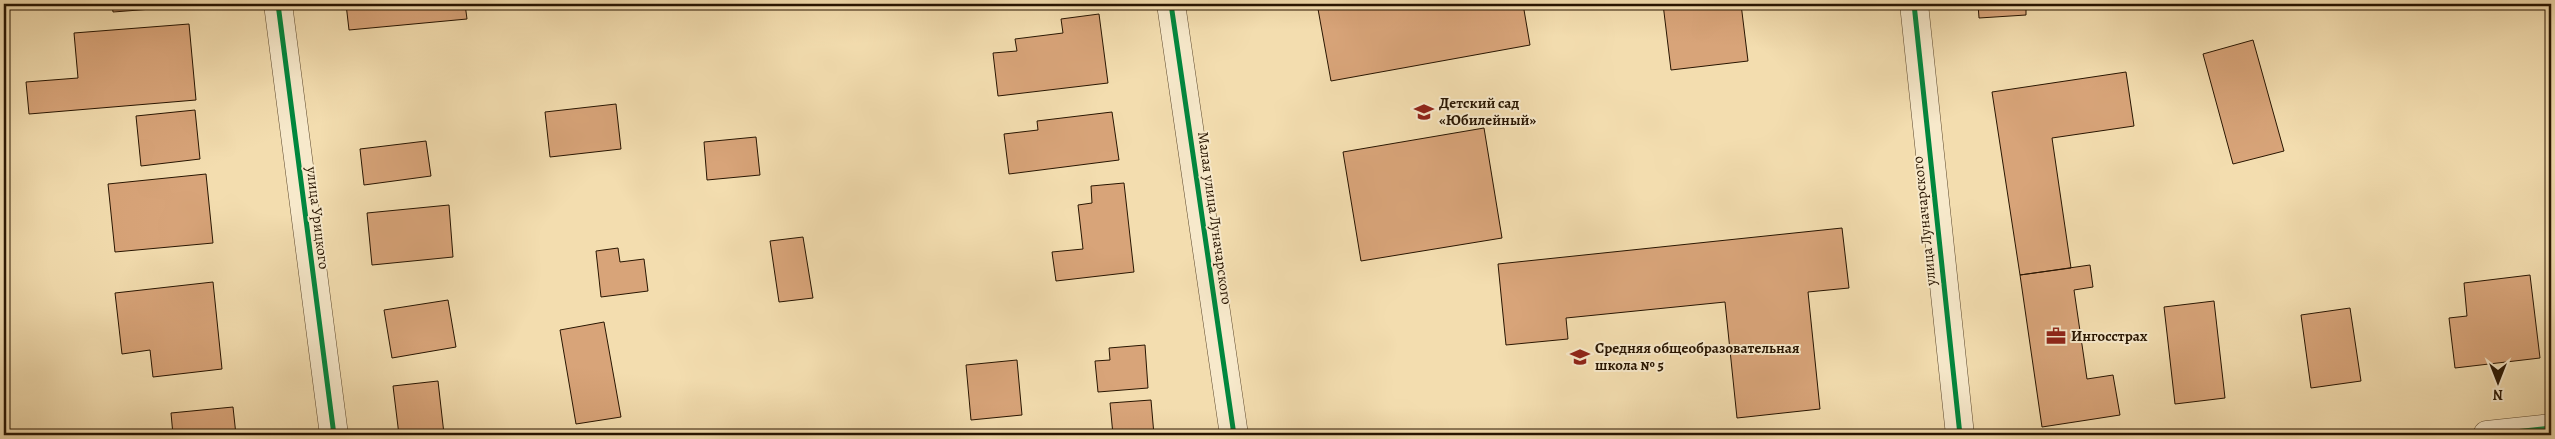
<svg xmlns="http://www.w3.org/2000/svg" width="2555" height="439" viewBox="0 0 2555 439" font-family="Alegreya,serif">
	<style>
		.building { fill: #d8a479; stroke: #281501 }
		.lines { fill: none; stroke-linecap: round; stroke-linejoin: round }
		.minor-casing { stroke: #5b472c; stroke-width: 29 }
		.minor { stroke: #f7e9cb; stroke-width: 28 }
		.cycleway-casing { stroke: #f7e9cb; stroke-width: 8 }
		.cycleway { stroke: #00873e; stroke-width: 5 }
		.labels { text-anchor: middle; stroke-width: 4; stroke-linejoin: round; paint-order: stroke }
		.poi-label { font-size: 15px; font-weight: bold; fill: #281501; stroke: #f7e9cb; text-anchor: start }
		.street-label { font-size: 15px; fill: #281501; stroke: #f7e9cb }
	</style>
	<rect width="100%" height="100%" fill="#f3ddaf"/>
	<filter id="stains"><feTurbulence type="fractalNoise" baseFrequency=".004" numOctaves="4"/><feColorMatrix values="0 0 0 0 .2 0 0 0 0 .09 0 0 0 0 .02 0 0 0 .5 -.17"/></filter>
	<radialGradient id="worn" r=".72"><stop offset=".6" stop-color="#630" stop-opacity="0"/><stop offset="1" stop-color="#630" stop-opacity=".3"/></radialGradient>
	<path class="building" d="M112 4H178V7L113 12Z
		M346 4H465L467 19 349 30Z
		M1346 4H1523L1530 45 1331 81 1318 9Z
		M1663 4H1741L1748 61 1671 70Z
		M1978 4H2026V15L1979 18Z
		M1099 14 1108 83 998 96 993 53 1017 51 1015 39 1063 33 1061 19Z
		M189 24 196 100 29 114 26 82 78 78 74 33Z
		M2253 40 2284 151 2233 164 2203 54Z
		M2126 72 2134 126 2052 138 2071 268 2020 275 1992 92Z
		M616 104 621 149 550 157 545 112Z
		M195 110 200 159 141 166 136 116Z
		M1112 112 1119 160 1009 174 1004 134 1038 130 1037 121Z
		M1484 128 1502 238 1361 261 1343 152Z
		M756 137 760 175 707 180 704 142Z
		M426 141 431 176 364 185 360 149Z
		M206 174 213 243 115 252 108 184Z
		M1124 183 1134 272 1056 281 1052 252 1083 249 1078 205 1092 203 1091 186Z
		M449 205 453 257 372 265 367 213Z
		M1842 228 1849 288 1808 292 1820 409 1737 418 1725 302 1566 318 1568 339 1506 345 1498 264Z
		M803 237 813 298 779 302 770 241Z
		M618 248 620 262 644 259 648 291 601 297 596 251Z
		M2090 265 2093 287 2074 290 2087 379 2113 375 2120 415 2042 427 2020 275Z
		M2530 275 2540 358 2455 368 2449 318 2467 316 2464 283Z
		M213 282 222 369 153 377 150 350 122 354 115 293Z
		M448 300 456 347 392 358 384 310Z
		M2214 301 2225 398 2175 404 2164 307Z
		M2350 308 2361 381 2311 388 2301 315Z
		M604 322 621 417 576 424 560 330Z
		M1145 345 1148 388 1098 392 1095 361 1110 360 1109 348Z
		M1017 360 1022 415 971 420 966 365Z
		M438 381 444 434 399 435 393 386Z
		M1151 400 1154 435H1113L1110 403Z
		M233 407 236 435H173L171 413Z"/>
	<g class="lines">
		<defs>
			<path id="minor" d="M278 4 334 435
				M1171 4 1234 435
				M1914 4 1960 435
				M2487 435 2551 428"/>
		</defs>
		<use href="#minor" class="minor-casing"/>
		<use href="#minor" class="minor"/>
		<defs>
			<path id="cycleway" d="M278 4 334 435
				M1171 4 1234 435
				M1914 4 1960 435
				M2487 435 2551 428"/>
		</defs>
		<use href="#cycleway" class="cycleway-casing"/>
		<use href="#cycleway" class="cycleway"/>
	</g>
	<defs>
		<symbol id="school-bare" viewBox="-9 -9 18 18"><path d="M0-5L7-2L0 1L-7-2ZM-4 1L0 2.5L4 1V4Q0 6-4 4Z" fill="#8f2418" stroke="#f7e9cb" stroke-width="2.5" paint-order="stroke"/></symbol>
		<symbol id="office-bare" viewBox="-9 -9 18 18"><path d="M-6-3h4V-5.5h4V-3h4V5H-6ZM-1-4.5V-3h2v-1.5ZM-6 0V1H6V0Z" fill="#8f2418" stroke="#f7e9cb" stroke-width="2.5" paint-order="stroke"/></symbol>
	</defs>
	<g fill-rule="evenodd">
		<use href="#school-bare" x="1410" y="98" width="28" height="28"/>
		<use href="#office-bare" x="2042" y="322" width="28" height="28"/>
		<use href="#school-bare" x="1566" y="343" width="28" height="28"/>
	</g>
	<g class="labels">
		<g class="poi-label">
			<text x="1439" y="108">Детский сад<tspan x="1439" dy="17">«Юбилейный»</tspan></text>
			<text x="2071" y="341">Ингосстрах</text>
			<text x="1595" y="353">Средняя общеобразовательная<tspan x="1595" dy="17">школа № 5</tspan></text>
		</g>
		<g class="street-label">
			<text transform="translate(318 218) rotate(83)" y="5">улица Урицкого</text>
			<text transform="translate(1215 218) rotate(82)" y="5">Малая улица Луначарского</text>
			<text transform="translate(1924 221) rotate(-96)" y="5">улица Луначарского</text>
		</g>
	</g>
	<rect width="2555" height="439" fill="none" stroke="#f3ddaf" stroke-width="20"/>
	<rect x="5" y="5" width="2545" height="429" fill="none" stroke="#281501" stroke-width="2.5"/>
	<rect x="10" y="10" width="2535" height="419" fill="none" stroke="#281501"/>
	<g transform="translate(2498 382) rotate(180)" stroke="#f7e9cb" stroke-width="4" paint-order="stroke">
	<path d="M0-4L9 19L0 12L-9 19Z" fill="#281501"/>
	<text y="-8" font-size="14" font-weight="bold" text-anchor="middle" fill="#281501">N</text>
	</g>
	<rect width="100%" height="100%" filter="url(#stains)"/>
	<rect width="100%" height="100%" fill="url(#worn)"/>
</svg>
